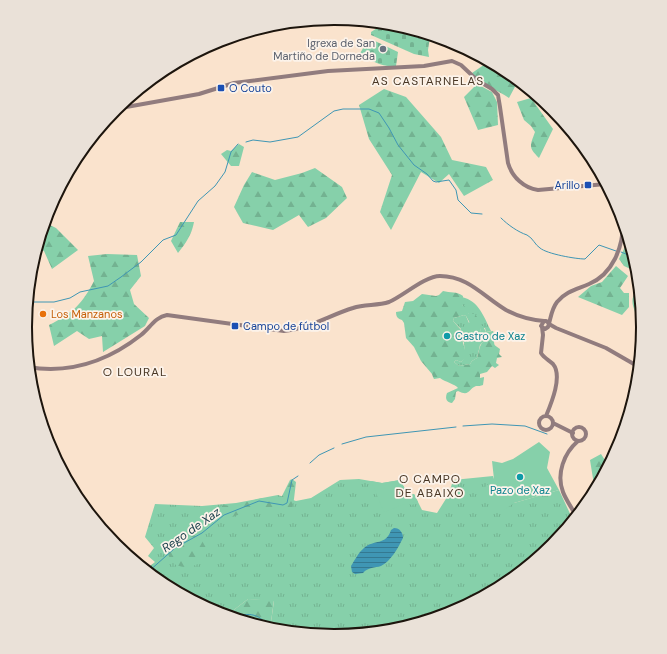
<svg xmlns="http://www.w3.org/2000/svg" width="667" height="654" viewBox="0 0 667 654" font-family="'DM Sans',sans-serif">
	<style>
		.grass { fill: url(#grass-tufts) }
		.forest { fill: url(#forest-firs) }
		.cemetery { fill: url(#cemetery-stones) }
		.garden { fill: #86d0aa }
		.water { fill: url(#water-rules) }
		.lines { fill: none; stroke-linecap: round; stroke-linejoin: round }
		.stream { stroke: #3f96b4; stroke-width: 1 }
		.secondary { stroke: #917c7e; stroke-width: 4 }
		.worship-dot { fill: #6b7280; stroke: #fcf3ea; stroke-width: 1.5 }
		.transit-dot { fill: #1a4fb4; stroke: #fcf3ea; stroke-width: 1.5 }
		.food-dot { fill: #e8710a; stroke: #fcf3ea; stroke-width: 1.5 }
		.culture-dot { fill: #0f9aa8; stroke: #fcf3ea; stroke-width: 1.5 }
		.labels { text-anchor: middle; stroke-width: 3.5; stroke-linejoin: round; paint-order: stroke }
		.worship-label { font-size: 11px; fill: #5b616d; stroke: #fcf3ea; text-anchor: end }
		.transit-label { font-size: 11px; fill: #164399; stroke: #fcf3ea; text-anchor: start }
		.food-label { font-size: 11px; fill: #c56008; stroke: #fcf3ea; text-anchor: start }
		.culture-label { font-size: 11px; fill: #0d838f; stroke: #fcf3ea; text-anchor: start }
		.neighbourhood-label { font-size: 12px; letter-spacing: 1px; fill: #493725; stroke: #fcf3ea }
		.water-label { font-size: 12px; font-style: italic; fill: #123a47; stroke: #fcf3ea }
		.rim { fill: none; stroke: #1d150d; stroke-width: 2 }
	</style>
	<defs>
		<pattern id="grass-tufts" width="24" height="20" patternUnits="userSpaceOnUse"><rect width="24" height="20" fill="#86d0aa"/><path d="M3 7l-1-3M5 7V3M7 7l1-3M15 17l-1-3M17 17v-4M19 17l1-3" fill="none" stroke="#73b291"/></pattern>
		<pattern id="forest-firs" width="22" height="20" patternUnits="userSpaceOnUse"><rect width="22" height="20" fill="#86d0aa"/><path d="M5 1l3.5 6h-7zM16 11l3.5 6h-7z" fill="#73b291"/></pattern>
		<pattern id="cemetery-stones" width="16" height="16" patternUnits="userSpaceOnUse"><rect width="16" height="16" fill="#86d0aa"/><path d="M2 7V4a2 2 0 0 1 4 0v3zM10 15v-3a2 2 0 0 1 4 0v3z" fill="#73b291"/></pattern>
		<pattern id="water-rules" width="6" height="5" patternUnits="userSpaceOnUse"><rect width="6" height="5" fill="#3f96b4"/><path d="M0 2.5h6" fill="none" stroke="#347991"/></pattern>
	</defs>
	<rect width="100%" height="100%" fill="#fae3cd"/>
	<path class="grass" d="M462 297C479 301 484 317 491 331L486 332 485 328H481L480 332 485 340 480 345 477 358 472 361 470 364 459 366 454 362 456 360 461 362 465 357 464 343 461 336V329L453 321 454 318 464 315 466 316 469 323 475 314H469L462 305Z
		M493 476 494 479 514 503 559 490 573 520 552 546 505 584 452 613 394 630 333 636 273 630 270 629 274 601 248 599 226 616C200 608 166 588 145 570L155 562 148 556 154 548 145 537 155 504 202 506 236 503 278 495 296 501 311 498 340 480 359 479 382 483 400 480 409 496 414 494 422 510 437 513 449 494 453 480Z"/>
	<path class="forest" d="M488 61 505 70 518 81 509 98C499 91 479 83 472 73L488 62Z
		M477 84 492 92 497 102 498 125 478 130 464 97Z
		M384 89 406 97 441 137 452 160 486 167 493 180 464 196 449 174 439 183 421 172 391 230 380 212 392 175 369 139 359 105Z
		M531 98 553 129 539 158C528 147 530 146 535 132L531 126 524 120 517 102Z
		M239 144 244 147 239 166H231L221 154 227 150 231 151Z
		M315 168 342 187 347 198 326 218 308 227 299 215 273 230 243 223 234 207 244 185 252 172 275 180 302 173Z
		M44 222 56 228 78 250 52 269 44 251 36 248Z
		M180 222H194C192 234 186 243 178 253L171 241Z
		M629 243 637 272 624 266 619 259 627 243Z
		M107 254 137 255 141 276 130 290 134 304 149 318 145 326 103 352 102 336 89 339 77 331 54 346 49 325C72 314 83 303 94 281L88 256Z
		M616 266 628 276 620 288 624 293H629V307L622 315 578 297 591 286 602 282Z
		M638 288 639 289 642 328 638 325C637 308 626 304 638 288Z
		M443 291C450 293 457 291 463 296L462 305 467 308 469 314H475L477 317 478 325 476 327H472L466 316 464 315 454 318 453 321 462 331 461 336C462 340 467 354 466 357 465 359 462 360 461 362L456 360 454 362 459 366 470 364 472 361 477 358C479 352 479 344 485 340L480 332 481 326H483L486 332 493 331 494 333 493 336 494 337C494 347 494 344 500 349L499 354 502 357 497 358 496 363 499 365 495 368 492 366 487 372 480 374V378L484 377V378L483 385C481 386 478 386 476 386 468 389 470 397 458 391L456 392 455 399 452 403C446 402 445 398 447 393L458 388C455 384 445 382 440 378L434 379 433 377 432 374 421 361 414 347 406 338 404 323 402 320C398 319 396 317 396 312L402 311 405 302 413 301 422 294 436 296 439 295Z
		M601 454 608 465 595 491 590 460Z
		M292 479 296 482 294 499 292 508 286 511 269 507 261 508 221 520 215 516V511L223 505 232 506 262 498 278 501 281 498 290 480Z
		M175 535 188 538 195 535C201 538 202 541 205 546 215 567 169 578 168 551 168 544 170 539 175 535Z
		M248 599 274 600 270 629 226 616Z"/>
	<path class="cemetery" d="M385 23 430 37 428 50 429 57 414 54 371 35V32Z
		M375 41 398 52 396 66C384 68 370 60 359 55L365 45 372 48Z"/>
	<path class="garden" d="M539 442 550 452 547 468 559 490 514 503 504 510 483 489 494 479 492 461 502 463 513 459Z
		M400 480 409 496 414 494 418 502 412 505C402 501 394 510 384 512L371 481 382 483Z"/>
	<path class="water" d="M394 528C400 528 403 533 403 538 398 548 391 561 381 566 375 568 368 567 363 573L355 574 352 572 351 566C355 560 358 553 364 548 374 539 386 546 391 530Z"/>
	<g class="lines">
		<path class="stream" d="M246 142 253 140 270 142 298 137 334 111 343 109H369L379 113 389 128 398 145 414 165 427 174 433 181 436 182 449 180 456 190 458 200 471 213 482 214
			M501 218C508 225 518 232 527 235 533 238 535 245 540 248 547 254 576 259 585 259L599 245 616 251
			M621 252 633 257
			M27 302H54L70 298 80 292 108 286 121 277 141 262 163 240 176 235 198 201 215 186 225 172 231 152 238 144
			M463 426 492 424 525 426 547 434
			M342 444 366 437 456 427
			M310 463 319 455 334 448
			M148 572 175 548 202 533 224 515 259 501 283 505 287 503 292 480 298 476
			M233 618C249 611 261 614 270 629"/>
		<path class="secondary" d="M115 109 199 94 234 83 328 71 424 66 452 61 461 65 477 80 492 89 498 95 500 107 508 163C512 177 524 188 538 190L606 184
			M549 323 546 321H544L541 326 545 329 548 327C551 318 551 310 557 302 566 291 578 289 589 284 613 274 623 247 623 223
			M549 324 556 328 606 348 639 367
			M542 327 543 335 541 353C544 358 549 360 553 364 563 376 551 404 546 416
			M28 367C70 374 108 361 141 335 150 328 155 317 167 315L284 331C308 329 330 315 353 308 365 304 377 306 389 302 403 296 425 276 440 276 468 276 484 297 506 310 517 316 531 320 544 321
			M539 423a7 7 0 1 1 14 0a7 7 0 1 1-14 0Z
			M553 423 573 433
			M572 434a7 7 0 1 1 14 0a7 7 0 1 1-14 0Z
			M576 516C572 508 566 500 563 492 556 474 564 453 578 441"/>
	</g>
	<circle class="worship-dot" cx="383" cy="49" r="4"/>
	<g class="transit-dot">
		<rect x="217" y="84" width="8" height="8" rx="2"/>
		<rect x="584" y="181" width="8" height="8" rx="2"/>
		<rect x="231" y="322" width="8" height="8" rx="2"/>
	</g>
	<circle class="food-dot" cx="43" cy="314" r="4"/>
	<g class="culture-dot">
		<circle cx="447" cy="336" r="4"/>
		<circle cx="520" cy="477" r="4"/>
	</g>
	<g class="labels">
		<g class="worship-label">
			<text x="375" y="47">Igrexa de San<tspan x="375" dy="13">Martiño de Dorneda</tspan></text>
		</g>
		<g class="transit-label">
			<text x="229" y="92">O Couto</text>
			<text x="580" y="189" text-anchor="end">Arillo</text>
			<text x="243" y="330">Campo de fútbol</text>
		</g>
		<g class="food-label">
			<text x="51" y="318">Los Manzanos</text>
		</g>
		<g class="culture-label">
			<text x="455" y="340">Castro de Xaz</text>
			<text x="520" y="494" text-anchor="middle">Pazo de Xaz</text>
		</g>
		<g class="neighbourhood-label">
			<text x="428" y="85">AS CASTARNELAS</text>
			<text x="135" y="376">O LOURAL</text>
			<text x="430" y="483">O CAMPO<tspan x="430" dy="14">DE ABAIXO</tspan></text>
		</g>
		<g class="water-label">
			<text transform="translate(191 530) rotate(-35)" y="4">Rego de Xaz</text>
		</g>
	</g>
	<path d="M0 0H667V654H0ZM32 327a302 302 0 1 1 604 0a302 302 0 1 1-604 0Z" fill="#eae1d8" fill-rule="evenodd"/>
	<path class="rim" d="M32 327a302 302 0 1 1 604 0a302 302 0 1 1-604 0Z"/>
</svg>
